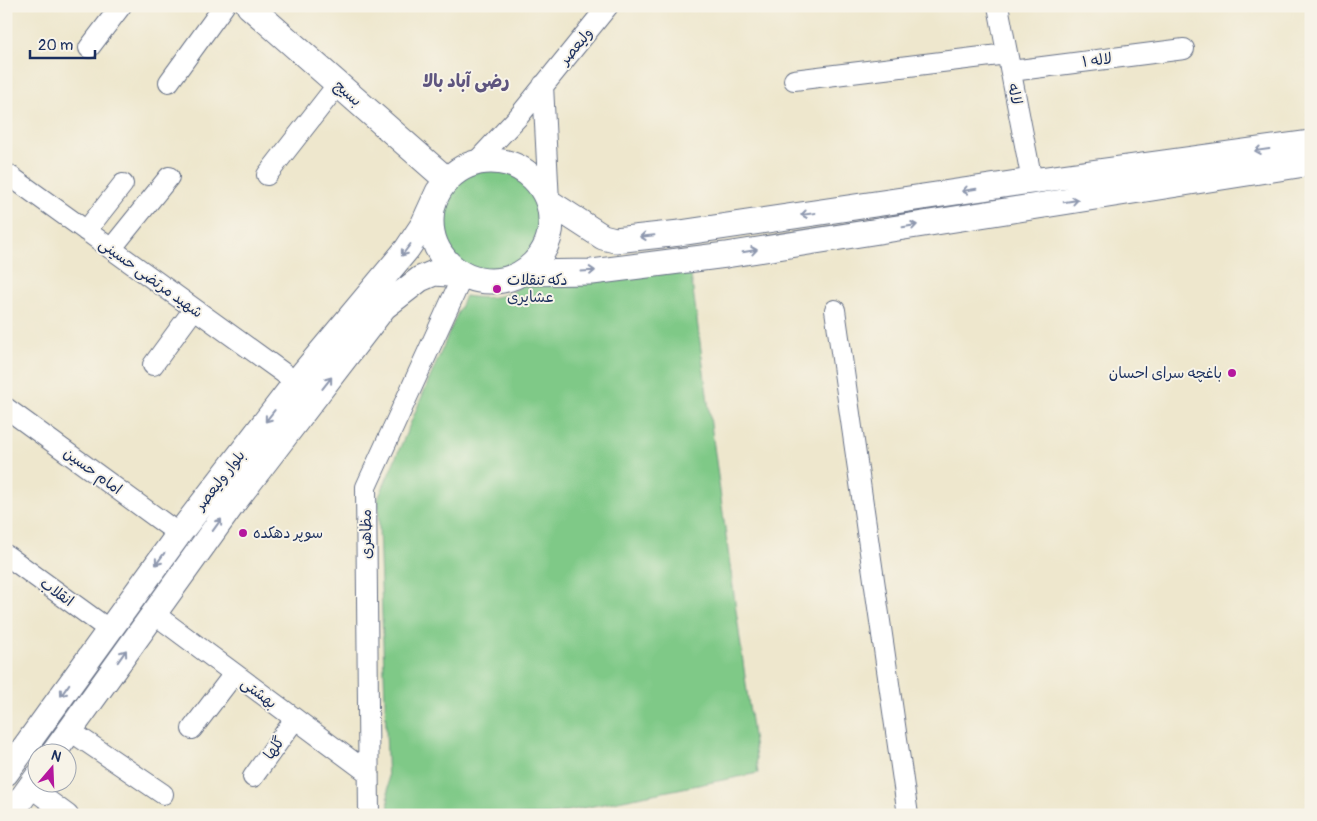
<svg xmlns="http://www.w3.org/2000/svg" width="1317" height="821" viewBox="0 0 1317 821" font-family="Pangolin,'Playpen Sans Arabic',sans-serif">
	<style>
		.green { fill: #7fc987; stroke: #4d7c72 }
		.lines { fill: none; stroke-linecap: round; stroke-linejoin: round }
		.minor-casing { stroke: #656f85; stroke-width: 22 }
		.tertiary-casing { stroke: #656f85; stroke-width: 27 }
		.minor { stroke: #fff; stroke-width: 20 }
		.tertiary { stroke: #fff; stroke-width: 25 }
		.oneway { stroke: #8d97ae }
		.poi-dot { fill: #b5179e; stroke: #f7f3e8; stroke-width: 2 }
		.labels { text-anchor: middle; stroke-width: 4; stroke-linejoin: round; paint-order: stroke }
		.street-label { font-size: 15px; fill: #1b2f5e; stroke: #f7f3e8 }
		.poi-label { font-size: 15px; fill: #1b2f5e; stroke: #f7f3e8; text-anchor: start }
		.quarter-label { font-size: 18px; font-weight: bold; fill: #5e557f; stroke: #f7f3e8 }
	</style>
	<rect width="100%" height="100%" fill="#f7f3e8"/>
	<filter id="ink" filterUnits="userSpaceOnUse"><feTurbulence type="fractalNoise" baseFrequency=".02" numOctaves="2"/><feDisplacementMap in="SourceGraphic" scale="10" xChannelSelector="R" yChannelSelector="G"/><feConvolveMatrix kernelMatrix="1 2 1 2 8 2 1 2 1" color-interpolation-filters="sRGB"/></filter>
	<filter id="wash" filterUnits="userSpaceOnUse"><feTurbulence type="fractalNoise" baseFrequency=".0096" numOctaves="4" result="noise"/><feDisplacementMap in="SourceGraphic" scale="20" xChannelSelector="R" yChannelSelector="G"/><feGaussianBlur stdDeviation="1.12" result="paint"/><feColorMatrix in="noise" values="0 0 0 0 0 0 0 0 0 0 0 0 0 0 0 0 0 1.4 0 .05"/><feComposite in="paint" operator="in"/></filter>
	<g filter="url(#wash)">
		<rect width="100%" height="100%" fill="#eee7cd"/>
		<path class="green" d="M439 220a51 51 0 1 1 102 0a51 51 0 1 1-102 0Z
			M690 268 758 773 548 815H389L378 499 465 296C487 299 506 299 523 284Z"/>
	</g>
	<g filter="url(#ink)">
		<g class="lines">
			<defs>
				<path id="minor" d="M998 6 1032 181
					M89 48 121 6
					M1011 71 1184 49
					M794 80 1007 54
					M169 82 224 6
					M543 85 549 202
					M476 162 519 116 608 6
					M6 173 296 382
					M267 175 338 84
					M86 231 123 184
					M111 249 169 177
					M835 310 908 815
					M153 365 194 309
					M6 408 179 534
					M6 555 108 629
					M153 613 367 772
					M192 729 234 674
					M69 730 163 794
					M253 777 295 719
					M30 787 68 815
					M369 815 366 487 463 275"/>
				<path id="tertiary" d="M249 6 447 180
					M431 221a60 60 0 1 1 120 0a60 60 0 1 1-120 0Z
					M549 202 603 237 615 240 680 233 1017 183 1311 143
					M522 273 592 272 726 255 1311 163
					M53 754 232 505 384 307 420 279 434 273 463 275
					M6 773 179 534 296 382 407 249 423 225 438 192
					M10 815 38 776"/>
			</defs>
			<use href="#minor" class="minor-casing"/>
			<use href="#tertiary" class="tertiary-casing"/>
			<use href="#minor" class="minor"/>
			<use href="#tertiary" class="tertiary"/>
		</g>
		<defs><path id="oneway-shaft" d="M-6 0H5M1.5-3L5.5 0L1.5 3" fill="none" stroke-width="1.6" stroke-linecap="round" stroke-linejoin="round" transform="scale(1.25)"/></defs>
		<g class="oneway">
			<use href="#oneway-shaft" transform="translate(1262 150) rotate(172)"/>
			<use href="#oneway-shaft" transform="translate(969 190) rotate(171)"/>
			<use href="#oneway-shaft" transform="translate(1071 201) rotate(-9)"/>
			<use href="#oneway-shaft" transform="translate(808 214) rotate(172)"/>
			<use href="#oneway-shaft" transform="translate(910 226) rotate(-9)"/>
			<use href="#oneway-shaft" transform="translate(647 236) rotate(174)"/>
			<use href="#oneway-shaft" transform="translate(406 250) rotate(127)"/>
			<use href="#oneway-shaft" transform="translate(750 251) rotate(-9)"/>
			<use href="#oneway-shaft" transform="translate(588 271) rotate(-3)"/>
			<use href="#oneway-shaft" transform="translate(327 383) rotate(-52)"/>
			<use href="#oneway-shaft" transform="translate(270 416) rotate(128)"/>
			<use href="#oneway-shaft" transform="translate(217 525) rotate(-54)"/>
			<use href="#oneway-shaft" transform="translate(160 559) rotate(126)"/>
			<use href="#oneway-shaft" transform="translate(122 656) rotate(-55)"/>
			<use href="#oneway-shaft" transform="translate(65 690) rotate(125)"/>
		</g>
	</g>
	<g class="poi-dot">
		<circle cx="497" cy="289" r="5"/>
		<circle cx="1232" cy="373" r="5"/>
		<circle cx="243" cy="533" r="5"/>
	</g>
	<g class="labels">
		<g class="street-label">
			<text transform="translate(576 46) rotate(-50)" y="5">ولیعصر</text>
			<text transform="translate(1097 60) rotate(-7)" y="5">لاله ۱</text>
			<text transform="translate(348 93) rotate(41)" y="5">بسیج</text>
			<text transform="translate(1015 94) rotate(79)" y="5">لاله</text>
			<text transform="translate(151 278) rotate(36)" y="5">شهید مرتضی حسینی</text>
			<text transform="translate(93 471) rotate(36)" y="5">امام حسین</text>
			<text transform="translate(220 480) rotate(-52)" y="5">بلوار ولیعصر</text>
			<text transform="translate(366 534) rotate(-90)" y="5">مظاهری</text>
			<text transform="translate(57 592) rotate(36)" y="5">انقلاب</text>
			<text transform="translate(259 693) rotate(37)" y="5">بهشتی</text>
			<text transform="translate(274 748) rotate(-54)" y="5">گلها</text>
		</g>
		<g class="poi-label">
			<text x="507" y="285">دکه تنقلات<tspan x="507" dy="17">عشایری</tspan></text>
			<text x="1222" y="378" text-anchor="end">باغچه سرای احسان</text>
			<text x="253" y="538">سوپر دهکده</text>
		</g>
		<g class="quarter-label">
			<text x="466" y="87">رضی آباد بالا</text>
		</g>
	</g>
	<rect width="1317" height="821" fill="none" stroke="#f7f3e8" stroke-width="25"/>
	<g transform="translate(52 768) rotate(19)"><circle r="24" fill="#f7f3e8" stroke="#9fa5b1"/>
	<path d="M0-4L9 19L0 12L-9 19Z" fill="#b5179e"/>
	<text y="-8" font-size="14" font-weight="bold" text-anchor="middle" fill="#1b2f5e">N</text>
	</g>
	<path d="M30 50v8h65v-8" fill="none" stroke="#1b2f5e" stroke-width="2.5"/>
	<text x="38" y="50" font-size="15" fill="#1b2f5e" stroke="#f7f3e8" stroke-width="4" paint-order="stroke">20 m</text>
</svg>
